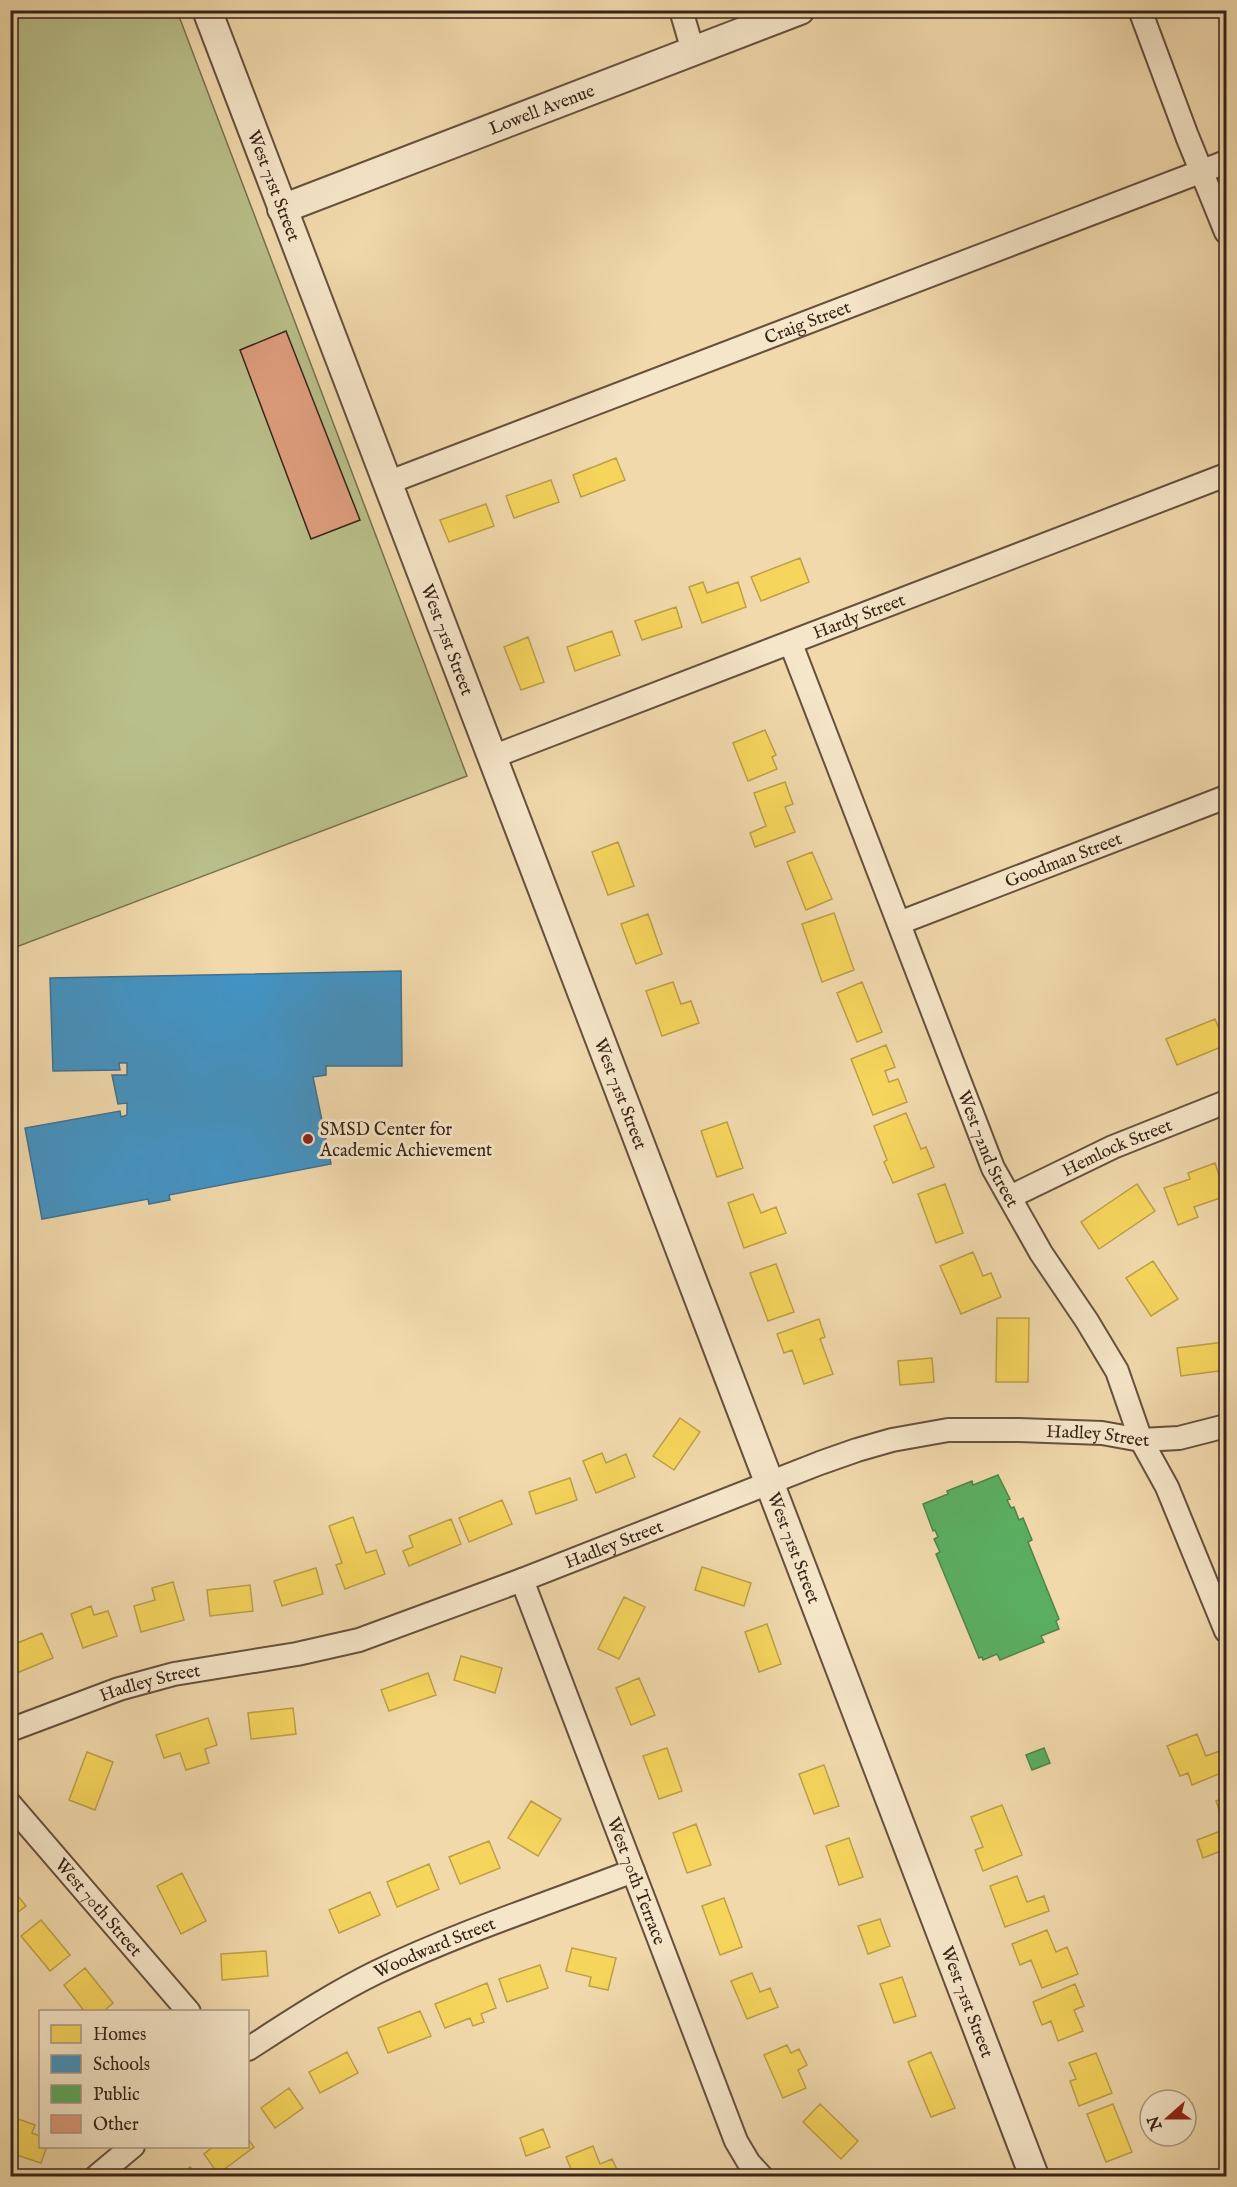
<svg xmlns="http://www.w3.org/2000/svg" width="1237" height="2187" viewBox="0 0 1237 2187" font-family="'IM FELL English',serif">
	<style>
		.green { fill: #b9bf8a; stroke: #787151; stroke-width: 1.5 }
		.homes { fill: #f6d55c; stroke: #bda048; stroke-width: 1.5 }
		.schools { fill: #4393c3; stroke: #3f7190; stroke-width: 1.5 }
		.public { fill: #5aae61; stroke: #50844b; stroke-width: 1.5 }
		.building { fill: #de9d7d; stroke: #372318; stroke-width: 1.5 }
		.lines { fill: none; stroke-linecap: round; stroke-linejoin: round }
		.minor-casing { stroke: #66503d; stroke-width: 26 }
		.tertiary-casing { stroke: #66503d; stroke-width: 32 }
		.minor { stroke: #f6e6c9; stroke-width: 22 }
		.tertiary { stroke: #f6e6c9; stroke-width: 28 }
		.poi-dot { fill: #8f2418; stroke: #f6e6c9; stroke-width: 2 }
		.labels { text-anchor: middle; stroke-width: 6; stroke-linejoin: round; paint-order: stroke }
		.street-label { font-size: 18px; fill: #372318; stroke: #f6e6c9 }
		.poi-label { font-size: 18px; fill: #372318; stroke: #f6e6c9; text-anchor: start }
	</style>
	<rect width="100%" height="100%" fill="#f1d9ac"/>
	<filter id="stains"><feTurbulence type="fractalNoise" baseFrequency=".00333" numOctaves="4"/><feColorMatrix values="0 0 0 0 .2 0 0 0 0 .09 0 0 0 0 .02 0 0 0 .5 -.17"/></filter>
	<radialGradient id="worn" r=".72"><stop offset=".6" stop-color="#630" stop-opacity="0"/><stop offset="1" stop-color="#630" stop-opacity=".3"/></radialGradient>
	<path class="green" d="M10 11H177L467 776 11 949Z"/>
	<path class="homes" d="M616 458 625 480 581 497 573 475Z
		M551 480 559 502 514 518 506 496Z
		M486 504 494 526 449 542 440 520Z
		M800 558 809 582 761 601 751 577Z
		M703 582 707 593 738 582 746 607 702 623 689 587Z
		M676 607 682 627 642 640 635 621Z
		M612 631 620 655 575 671 567 647Z
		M528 637 544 682 521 690 504 647Z
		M765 730 776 755 772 757 777 769 748 781 733 743Z
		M785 782 793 804 785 807 795 832 755 847 750 833 766 826 754 793Z
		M618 842 634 886 608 895 592 852Z
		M812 852 832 899 806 910 787 862Z
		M834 913 854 970 822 982 802 924Z
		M648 914 662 954 636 964 621 924Z
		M673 982 681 1004 691 1001 699 1023 662 1036 646 991Z
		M862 982 882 1032 857 1042 837 993Z
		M1215 1019 1226 1045 1177 1065 1166 1039Z
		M886 1045 895 1067 885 1071 889 1082 898 1079 907 1102 873 1115 851 1059Z
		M906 1113 921 1149 926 1147 934 1167 893 1183 884 1162 887 1160 874 1126Z
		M727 1122 743 1168 717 1177 701 1131Z
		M1215 1163 1226 1196 1194 1207 1198 1217 1178 1225 1164 1188 1190 1179 1188 1173Z
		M945 1184 963 1233 936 1243 918 1194Z
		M1137 1184 1155 1211 1099 1249 1081 1222Z
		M753 1194 761 1213 776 1207 786 1233 744 1248 728 1203Z
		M973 1252 983 1276 991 1273 1001 1297 961 1314 940 1266Z
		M1153 1261 1178 1299 1151 1316 1126 1278Z
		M776 1264 794 1312 768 1321 750 1273Z
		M997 1318H1029L1028 1382H996Z
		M819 1319 825 1337 820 1339 833 1374 804 1384 792 1350 784 1353 777 1334Z
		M1224 1342 1226 1370 1181 1376 1177 1348Z
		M932 1358 934 1382 900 1385 898 1361Z
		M680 1418 700 1432 674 1470 653 1456Z
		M602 1453 606 1463 626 1454 635 1477 596 1493 583 1461Z
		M570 1478 577 1500 536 1514 529 1492Z
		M502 1500 512 1524 469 1542 459 1518Z
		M353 1517 366 1553 376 1550 385 1574 345 1589 336 1565 342 1563 329 1526Z
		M451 1519 461 1544 409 1566 403 1551 413 1547 409 1536Z
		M702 1567 751 1583 744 1606 695 1590Z
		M316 1568 323 1594 282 1606 274 1581Z
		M173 1582 184 1620 141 1632 134 1606 155 1600 152 1588Z
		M250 1585 253 1611 210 1616 207 1590Z
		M624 1597 645 1607 619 1659 598 1649Z
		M91 1606 94 1615 108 1611 117 1636 83 1648 71 1614Z
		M767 1624 781 1664 759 1672 745 1632Z
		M42 1633 53 1658 12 1675 10 1670V1646Z
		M461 1656 502 1668 495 1693 454 1680Z
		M428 1673 436 1695 389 1711 381 1690Z
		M639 1678 655 1715 631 1725 616 1688Z
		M293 1708 296 1734 251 1739 248 1713Z
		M208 1718 217 1745 205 1749 209 1763 186 1770 180 1753 164 1758 156 1735Z
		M1197 1734 1206 1756 1225 1749 1226 1771 1192 1785 1188 1773 1180 1776 1167 1746Z
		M667 1748 682 1791 659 1799 643 1756Z
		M87 1752 113 1762 95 1810 69 1800Z
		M824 1765 839 1806 814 1814 799 1774Z
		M1226 1797V1849L1203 1858 1197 1840 1226 1829 1216 1801Z
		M531 1801 561 1819 538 1856 508 1838Z
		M1002 1805 1022 1855 983 1871 975 1850 983 1847 971 1817Z
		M696 1824 711 1865 687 1873 673 1833Z
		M849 1838 863 1877 839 1885 826 1846Z
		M489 1841 500 1868 460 1884 449 1857Z
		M429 1864 439 1889 397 1907 387 1882Z
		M182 1873 206 1921 181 1934 157 1886Z
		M1017 1876 1027 1902 1044 1896 1049 1911 1005 1927 990 1886Z
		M10 1886 26 1906 10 1918Z
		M370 1892 380 1915 339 1933 329 1910Z
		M724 1898 742 1947 720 1955 702 1906Z
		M880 1919 890 1946 868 1954 858 1926Z
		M41 1920 70 1955 50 1971 21 1936Z
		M1047 1930 1056 1952 1067 1947 1078 1974 1042 1988 1031 1960 1020 1965 1012 1944Z
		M572 1948 616 1958 608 1990 589 1986 591 1977 566 1971Z
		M266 1951 268 1976 222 1980 221 1954Z
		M540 1965 548 1988 507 2002 499 1979Z
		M85 1968 113 2003 103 2012H85L64 1985Z
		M752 1973 760 1992 770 1988 778 2007 747 2019 731 1981Z
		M902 1977 916 2016 894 2023 880 1984Z
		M487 1983 496 2008 481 2014 484 2022 473 2026 470 2018 445 2028 435 2004Z
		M1075 1984 1084 2006 1074 2010 1083 2031 1058 2041 1051 2021 1042 2025 1033 2002Z
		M420 2011 431 2036 388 2053 378 2028Z
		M787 2045 791 2053 799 2049 807 2065 798 2070 806 2088 783 2098 764 2055Z
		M347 2052 358 2073 320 2093 309 2072Z
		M931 2052 955 2108 931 2117 908 2062Z
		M1096 2053 1112 2093 1079 2106 1070 2081 1076 2079 1069 2063Z
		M289 2088 303 2108 275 2128 261 2108Z
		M820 2104 858 2141 841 2159 803 2122Z
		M1113 2104 1132 2152 1106 2162 1087 2114Z
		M18 2119 35 2125 32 2133 40 2136V2146H47L41 2163 10 2153V2125L15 2127Z
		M543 2129 550 2147 526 2156 520 2138Z
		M248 2139 254 2147 218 2174 204 2154 214 2146H248Z
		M593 2146 600 2164 612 2159 620 2176H574L566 2157Z
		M190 2167 199 2176H179Z
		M552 2171 554 2176H540Z"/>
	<path class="schools" d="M401 971 402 1066H326V1075L313 1077 331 1164 169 1195 170 1200 149 1204 148 1199 42 1219 25 1128 120 1111 121 1117 127 1115V1103L118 1104 112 1075H127V1063H119L120 1070 53 1071 50 978Z"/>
	<path class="public" d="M998 1475 1010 1499 1007 1500 1011 1508 1014 1507 1019 1520 1023 1518 1032 1540 1028 1542 1059 1619 1056 1621 1059 1629 1041 1636 1044 1642 1000 1660 997 1654 983 1660 982 1657 979 1658 936 1554 940 1552 934 1539 938 1537 935 1530 933 1531 923 1504 948 1494 947 1491 972 1481 973 1485Z
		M1044 1748 1050 1763 1032 1770 1026 1755Z"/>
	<path class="building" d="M286 331 360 520 311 539 240 350Z"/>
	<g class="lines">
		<defs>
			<g id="minor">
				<path d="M681 10 693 51"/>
				<path d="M1140 10 1187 136 1226 232"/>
				<path id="s1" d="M387 483 1226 162"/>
				<path id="s2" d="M791 644 993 1168 1041 1253 1087 1321 1117 1371 1141 1440 1167 1487 1226 1631"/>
				<path id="s3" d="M492 757 1226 475"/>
				<path id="s4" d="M899 923 1226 797"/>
				<path id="s5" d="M1010 1197 1113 1147 1226 1102"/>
				<path id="s6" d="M522 1580 736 2141 749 2163 761 2176"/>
				<path id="s7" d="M10 1730 119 1689 174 1674 297 1654 359 1640 522 1580 820 1463 857 1450 892 1440 948 1430H1019L1102 1433 1141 1440 1179 1438 1226 1426"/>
				<path id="s8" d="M10 1804 189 2012"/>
				<path id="s9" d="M248 2049C290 2022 332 1994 377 1972 458 1933 549 1903 633 1871"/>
				<path d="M97 2176 133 2146"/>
			</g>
			<g id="tertiary">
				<path id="s10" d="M207 10 1034 2176"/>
				<path id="s11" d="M282 209 800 10"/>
			</g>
		</defs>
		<use href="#minor" class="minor-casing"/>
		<use href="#tertiary" class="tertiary-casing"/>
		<use href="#minor" class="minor"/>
		<use href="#tertiary" class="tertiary"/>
	</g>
	<circle class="poi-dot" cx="308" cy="1139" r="6"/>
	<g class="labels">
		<g class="street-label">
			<text dy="6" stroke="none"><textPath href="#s11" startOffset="278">Lowell Avenue</textPath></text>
			<text dy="6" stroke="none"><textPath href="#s10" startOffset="188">West 71st Street</textPath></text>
			<text dy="6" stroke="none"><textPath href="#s1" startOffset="450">Craig Street</textPath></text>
			<text dy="6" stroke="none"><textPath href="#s3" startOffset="393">Hardy Street</textPath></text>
			<text dy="6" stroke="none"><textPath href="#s10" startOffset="674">West 71st Street</textPath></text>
			<text dy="6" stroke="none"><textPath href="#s4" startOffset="176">Goodman Street</textPath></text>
			<text dy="6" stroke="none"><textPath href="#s10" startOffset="1160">West 71st Street</textPath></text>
			<text dy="6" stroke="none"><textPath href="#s2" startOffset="542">West 72nd Street</textPath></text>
			<text dy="6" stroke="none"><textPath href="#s5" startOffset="118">Hemlock Street</textPath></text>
			<text dy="6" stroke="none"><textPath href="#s7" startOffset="1138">Hadley Street</textPath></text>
			<text dy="6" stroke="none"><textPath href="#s7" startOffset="634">Hadley Street</textPath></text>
			<text dy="6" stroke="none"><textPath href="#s10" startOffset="1646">West 71st Street</textPath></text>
			<text dy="6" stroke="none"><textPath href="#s7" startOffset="148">Hadley Street</textPath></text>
			<text dy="6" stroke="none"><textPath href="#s6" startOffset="322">West 70th Terrace</textPath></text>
			<text dy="6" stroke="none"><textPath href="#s8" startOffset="136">West 70th Street</textPath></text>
			<text dy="6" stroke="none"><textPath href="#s9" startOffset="213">Woodward Street</textPath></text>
			<text dy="6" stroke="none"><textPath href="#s10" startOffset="2132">West 71st Street</textPath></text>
		</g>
		<g class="poi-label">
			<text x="320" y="1135">SMSD Center for<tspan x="320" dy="21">Academic Achievement</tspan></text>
		</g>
	</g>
	<rect width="1237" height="2187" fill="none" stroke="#f1d9ac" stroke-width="36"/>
	<rect x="12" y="12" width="1213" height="2163" fill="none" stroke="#372318" stroke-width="3"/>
	<rect x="18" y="18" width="1201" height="2151" fill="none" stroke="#372318" stroke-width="1.5"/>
	<rect x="39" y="2010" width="210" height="138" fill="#f6e6c9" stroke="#aa9882" stroke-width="1.5"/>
	<rect x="51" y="2025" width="30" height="18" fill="#f6d55c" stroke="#aa9882" stroke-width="1.5"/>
	<text x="93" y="2040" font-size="18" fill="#372318">Homes</text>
	<rect x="51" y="2055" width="30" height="18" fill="#4393c3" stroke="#aa9882" stroke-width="1.5"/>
	<text x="93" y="2070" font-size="18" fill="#372318">Schools</text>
	<rect x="51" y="2085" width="30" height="18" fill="#5aae61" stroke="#aa9882" stroke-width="1.5"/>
	<text x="93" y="2100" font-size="18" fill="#372318">Public</text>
	<rect x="51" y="2115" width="30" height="18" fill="#de9d7d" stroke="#aa9882" stroke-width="1.5"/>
	<text x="93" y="2130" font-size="18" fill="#372318">Other</text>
	<g transform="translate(1168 2118) rotate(249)"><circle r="28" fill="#f6e6c9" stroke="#aa9882" stroke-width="1.5"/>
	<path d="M0-4.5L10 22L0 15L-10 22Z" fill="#8f2418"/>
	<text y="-9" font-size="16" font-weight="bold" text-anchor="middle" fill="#372318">N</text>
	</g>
	<rect width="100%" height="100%" filter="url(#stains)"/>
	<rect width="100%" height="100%" fill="url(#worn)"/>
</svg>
